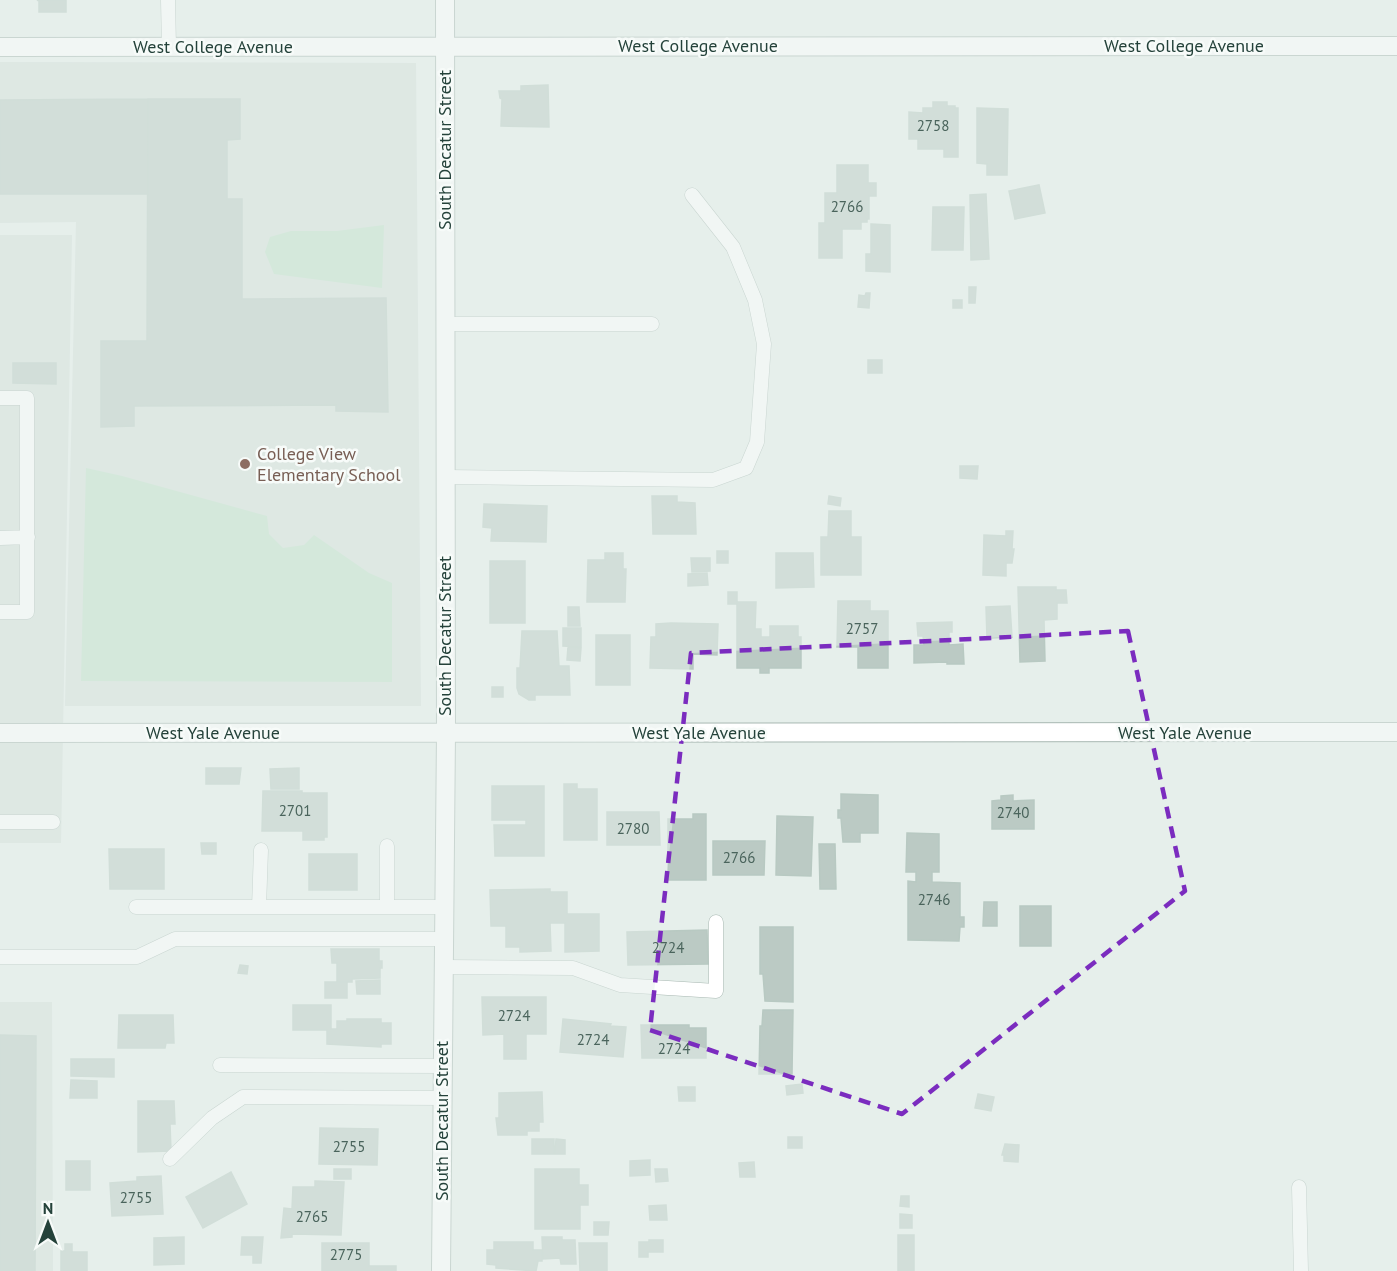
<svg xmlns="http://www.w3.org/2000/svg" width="1397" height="1271" viewBox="0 0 1397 1271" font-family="'PT Sans',sans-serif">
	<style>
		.built { fill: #d4dfda }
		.green { fill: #bfe0c8 }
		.building { fill: #bbcac4; stroke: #b8c9c2; stroke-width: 1.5 }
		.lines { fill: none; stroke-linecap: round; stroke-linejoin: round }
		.lane-casing { stroke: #a8b8b2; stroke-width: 15 }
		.street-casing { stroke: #a8b8b2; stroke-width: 20 }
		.lane { stroke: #fff; stroke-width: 14 }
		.street { stroke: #fff; stroke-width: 18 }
		.marked { fill: none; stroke: #7b2cbf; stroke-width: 4.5; stroke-dasharray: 12 8; stroke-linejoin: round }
		.education-dot { fill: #8d6e63; stroke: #f7fbf9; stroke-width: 2 }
		.labels { text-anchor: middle; stroke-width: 5; stroke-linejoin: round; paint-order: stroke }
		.number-label { font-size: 15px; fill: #4a645c }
		.street-label { font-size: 18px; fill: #24423a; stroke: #f7fbf9 }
		.education-label { font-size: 18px; fill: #785e54; stroke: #f7fbf9; text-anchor: start }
	</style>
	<rect width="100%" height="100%" fill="#e6efeb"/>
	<path class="built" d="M0 62 416 63 421 706H65L76 222 0 223Z
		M0 235H72L61 843H0Z
		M0 1002H52L53 1271H0Z"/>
	<path class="green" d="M384 225 382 288 274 274 265 252 270 237 291 231H337Z
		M86 468 122 476 267 516 269 534 283 548 304 545 314 535 369 573 392 583V682L81 681Z"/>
	<path class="building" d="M66 0V12H39V1L37 0Z
		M548 85 549 127 501 126 502 99 500 98 499 91H521V86Z
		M148 99H240V139L227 140V199H242V299L386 298 388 412 336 411V405L134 406V426L101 427V341H147Z
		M148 99V194H0V100Z
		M933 102H947V106H955V108H958V157H944V149H918V139H909V112L923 113V108H933Z
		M977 108 1008 109 1007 175H987V164L977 163Z
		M837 165H868V183H876V196H869V219H867V222H861V229H842V258H819V223H825V193H837Z
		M1039 185 1045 213 1015 219 1009 191Z
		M986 194 989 259 971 260 970 195Z
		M933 207H964L963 250H932Z
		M871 224 890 225V272L866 271V254H871Z
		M969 287H976L975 303H969Z
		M866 293H870L869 308 858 307 859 295 865 296Z
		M953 300H962V308H953Z
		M868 360H882V373H868Z
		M13 363H56V384L13 383Z
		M960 466H978L977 479 960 478Z
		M652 496H677V502L695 503 696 534H653Z
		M829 496 841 498 840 506 828 504Z
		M484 504 547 506 546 542 491 541 492 528 483 527Z
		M829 511H851V537H861V575H821V537H828Z
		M1006 531H1013L1012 549H1014L1012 563H1006V576L983 575 984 535 1006 536Z
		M717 551H728V563H717Z
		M605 553H623V569H626L625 602H587L588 560H605Z
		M776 553H813L814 587 776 588Z
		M691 558H710V571L692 572Z
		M490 561H525V623H490Z
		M707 573 708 585 688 586V574Z
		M1018 587H1056V590H1066L1067 603H1057V619L1044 620 1045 661 1020 662Z
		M728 592H737V602H756L755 629H761V637H770V626H798V637H801V668H769V673H760V668H737V604H728Z
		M838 601H870V611H888V668H858V647H837Z
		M1010 606 1012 637 987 638 986 607Z
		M568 607H579L580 626H568Z
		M952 622V632H949V645L963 644 964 664H947V662L914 663V645H924L923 636H918L917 623Z
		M671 623 718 624 717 655 693 654V669L650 668 651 637H656V624Z
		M563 628H581V647L563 646Z
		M522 631H557L559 666H569L570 695H535V700H529L519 694 517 688V668H520Z
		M596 635H630V685H596Z
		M568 647 581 648 580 661 567 660Z
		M492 687H503V697H492Z
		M206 768H241L239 784H206Z
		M299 768V789H271L270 769Z
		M564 784H577V789H597V840H564Z
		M492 786H544V856H495L494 825H526V820H492Z
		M263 791H302V793H327V837H324V840H303V831H262Z
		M841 794 878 795V833H860V842H843L841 818H838V810H841Z
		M1013 795V801L1034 800V829H992V801L1001 800V796Z
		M607 812H659L660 845H607Z
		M693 814H706V880H668V819H693Z
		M777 816 813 817 811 876 776 875Z
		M907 833 939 834V872H932V882L960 883V917H964V927H960L959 941 908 940V881L916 882V872H906Z
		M713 841H765L764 875H713Z
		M201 843H216V854H202Z
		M819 844H835L836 889H820Z
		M109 849H164V889H110Z
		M309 854H357V890H309Z
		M550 889V892H567V914H599V951L565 952V923H550L551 951 520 952V947H506V926H491L490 890Z
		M984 902H997V926H983Z
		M1020 906H1051V946H1020Z
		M760 927H793V1002L765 1001 763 974H760Z
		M707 930 708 964 628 965 627 932Z
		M331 949H379V961H382V968H380V978L352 979V982H337V963H332Z
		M240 965 248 966 247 974 238 973Z
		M380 980V994H357L356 981Z
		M325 982H347V998H325Z
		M482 997H546V1034H526V1059H504V1034L483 1035Z
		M293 1005H331V1029H337V1021H347V1019H381V1023H391V1044H381V1047L327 1044V1030H293Z
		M763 1010H793L792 1074H759L760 1026H762Z
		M119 1015H173L174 1043H166L165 1048H118Z
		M563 1019 611 1024 610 1026 626 1027 623 1057 560 1052Z
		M641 1025H689V1028H706V1058H642Z
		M0 1035 36 1036 35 1271H0Z
		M71 1059H114V1077L71 1076Z
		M71 1080 97 1081V1098H70Z
		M802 1084 803 1093 787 1095 786 1086Z
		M678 1087H695V1101H679Z
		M542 1092 543 1122H539V1131H527V1135H498L496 1118H499V1093Z
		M978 1094 994 1097 991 1111 975 1108Z
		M138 1101H174L175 1124H170L171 1151 138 1152Z
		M320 1128 378 1129 377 1165 319 1164Z
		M788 1137H802V1148H788Z
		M532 1139H554V1154H532Z
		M556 1139 565 1140V1154H555Z
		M1005 1144 1019 1145 1018 1162 1004 1161V1155H1002Z
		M650 1160V1175L630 1176V1161Z
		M66 1161H90V1190H66Z
		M754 1162 755 1177H740L739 1163Z
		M334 1169H351V1179H334Z
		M535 1169H579V1185H588V1205H580V1229H535Z
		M655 1169H667L668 1181 656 1182Z
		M231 1172 247 1204 203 1228 186 1197Z
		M161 1176 163 1214 112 1216 110 1183 137 1181V1177Z
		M315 1181 344 1182 341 1235 292 1234V1237L281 1238 284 1208 292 1209 293 1187H315Z
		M901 1196H909V1207L900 1206Z
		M666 1205 667 1220H650L649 1206Z
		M900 1214 912 1215V1228H900Z
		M594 1222H609L608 1235H594Z
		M898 1235H914V1271H898Z
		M184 1237V1264L154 1265V1238Z
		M242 1237H263L261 1263H253V1255H241Z
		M542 1237H562V1240H575L576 1264H561L560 1258 543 1259Z
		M649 1240H663V1252H648V1257H639V1242H649Z
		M494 1242H533V1250H542V1261H538L536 1271 496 1268V1265L487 1264V1250H494Z
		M322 1243H369V1266H396V1271H322Z
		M579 1243H607V1271H580Z
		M65 1244H72V1252H87V1271H61V1251H65Z"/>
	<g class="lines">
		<defs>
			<path id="lane" d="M168 0 169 47
				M444 324H652
				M0 398H27V612H0
				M445 477 713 480 746 468 757 442 764 344 755 300 733 247 692 195
				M0 538 28 537
				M0 822H53
				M387 846V907
				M136 907H444
				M259 907 261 850
				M0 957H137L175 939H444
				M444 967 573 968 620 985 716 991V922
				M220 1065 443 1066
				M170 1159 212 1118 243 1097 443 1098
				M1299 1187 1301 1271"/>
			<path id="street" d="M0 47 1397 46
				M0 733 1397 732
				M441 1271 446 733 445 0"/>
		</defs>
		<use href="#lane" class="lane-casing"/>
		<use href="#street" class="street-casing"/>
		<use href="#lane" class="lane"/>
		<use href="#street" class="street"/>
	</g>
	<path d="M0 0H1397V1271H0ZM1128 631 1185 891 902 1114 650 1030 691 653Z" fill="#e6efeb" fill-opacity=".55" fill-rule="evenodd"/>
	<path class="marked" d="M1128 631 1185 891 902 1114 650 1030 691 653Z"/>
	<circle class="education-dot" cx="245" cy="464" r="6"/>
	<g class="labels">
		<g class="number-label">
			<text x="933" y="131">2758</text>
			<text x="847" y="212">2766</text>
			<text x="862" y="634">2757</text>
			<text x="295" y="816">2701</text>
			<text x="1013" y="818">2740</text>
			<text x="633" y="834">2780</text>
			<text x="739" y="863">2766</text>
			<text x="934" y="905">2746</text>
			<text x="668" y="953">2724</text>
			<text x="514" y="1021">2724</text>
			<text x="593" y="1045">2724</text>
			<text x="674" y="1054">2724</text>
			<text x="349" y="1152">2755</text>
			<text x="136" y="1203">2755</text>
			<text x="312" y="1222">2765</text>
			<text x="346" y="1260">2775</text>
		</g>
		<g class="street-label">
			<text x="698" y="52">West College Avenue</text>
			<text x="1184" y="52">West College Avenue</text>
			<text x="213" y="53">West College Avenue</text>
			<text transform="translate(445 150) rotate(-90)" y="6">South Decatur Street</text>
			<text transform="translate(445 636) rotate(-90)" y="6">South Decatur Street</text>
			<text x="213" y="739">West Yale Avenue</text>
			<text x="699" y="739">West Yale Avenue</text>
			<text x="1185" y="739">West Yale Avenue</text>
			<text transform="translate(442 1121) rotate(-90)" y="6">South Decatur Street</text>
		</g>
		<g class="education-label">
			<text x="257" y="460">College View<tspan x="257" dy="21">Elementary School</tspan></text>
		</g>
	</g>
	<g transform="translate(48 1223)" stroke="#f7fbf9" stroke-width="4.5" paint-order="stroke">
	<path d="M0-4.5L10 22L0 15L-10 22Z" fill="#24423a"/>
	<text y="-9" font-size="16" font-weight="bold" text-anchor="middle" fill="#24423a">N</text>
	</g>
</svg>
